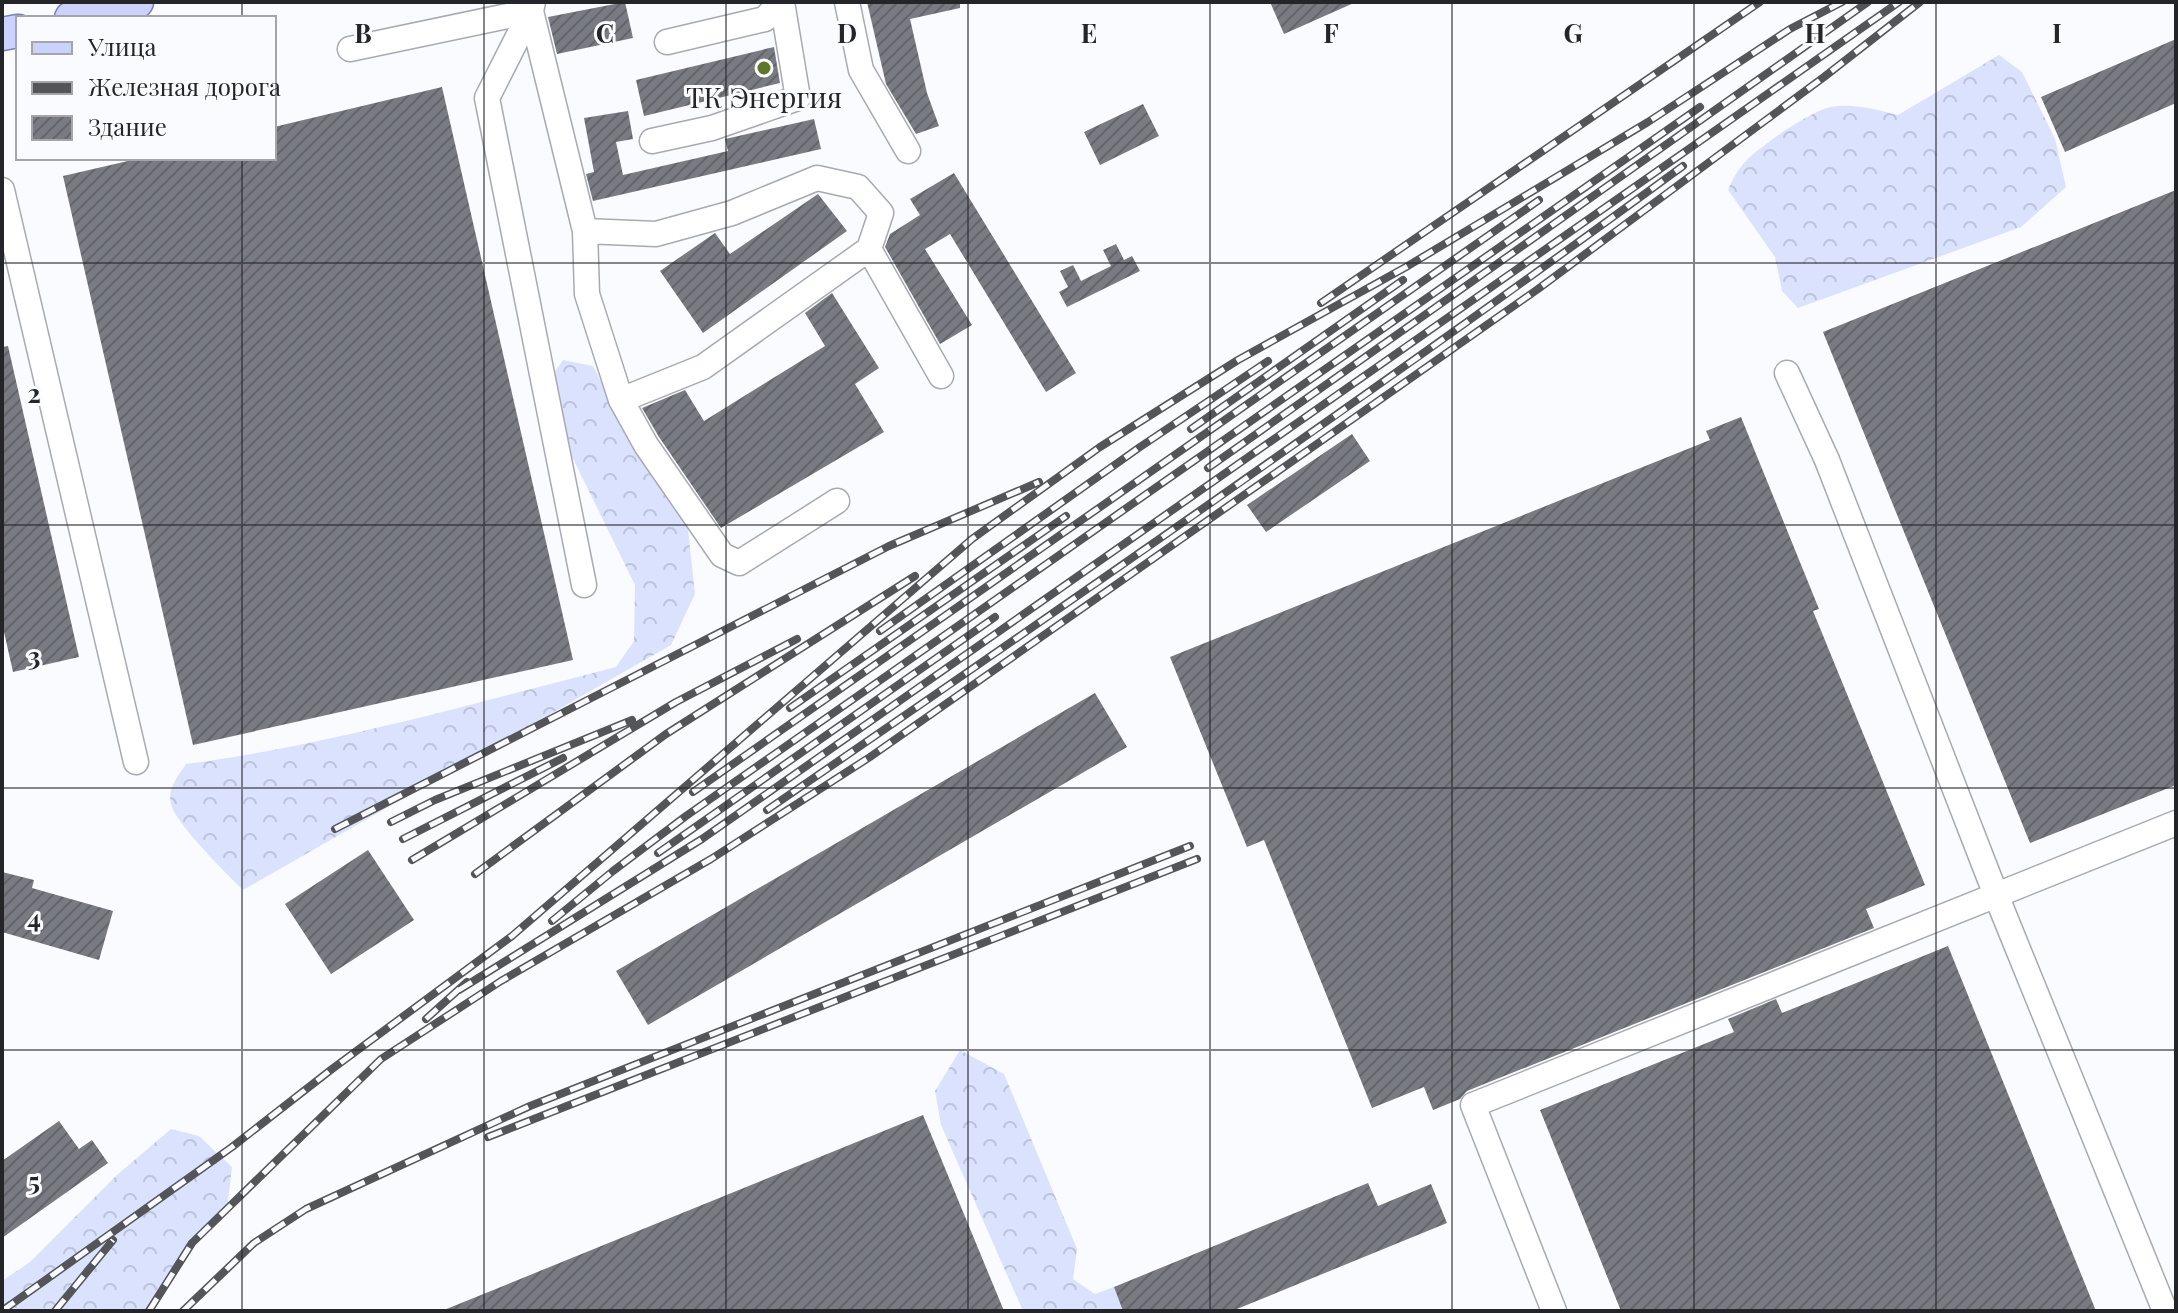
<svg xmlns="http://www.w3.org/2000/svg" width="2178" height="1313" viewBox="0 0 2178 1313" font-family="'Playfair Display',serif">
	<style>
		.forest { fill: url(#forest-crowns) }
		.building { fill: url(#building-hatch) }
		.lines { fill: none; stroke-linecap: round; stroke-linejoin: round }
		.minor-casing { stroke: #a8aab1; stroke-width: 27 }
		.major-casing { stroke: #7882b2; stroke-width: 35 }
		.minor { stroke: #fff; stroke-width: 24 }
		.major { stroke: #cad2fd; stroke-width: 32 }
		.rail-casing { stroke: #545558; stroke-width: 8 }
		.rail { stroke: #fafbfe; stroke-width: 5; stroke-dasharray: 15; stroke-linecap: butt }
		.grid { fill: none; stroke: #242528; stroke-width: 2; stroke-opacity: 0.55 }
		.poi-dot { fill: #5e772a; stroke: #fafbfe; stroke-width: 3 }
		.labels { text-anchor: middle; stroke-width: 6; stroke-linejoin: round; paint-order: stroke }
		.poi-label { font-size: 28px; fill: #242528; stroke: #fafbfe }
		.grid-label { font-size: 26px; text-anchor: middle; font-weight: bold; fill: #242528; stroke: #fafbfe; stroke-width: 6; stroke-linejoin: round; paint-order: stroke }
	</style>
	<defs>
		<pattern id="forest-crowns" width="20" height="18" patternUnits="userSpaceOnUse" patternTransform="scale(2)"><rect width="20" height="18" fill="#dbe2fe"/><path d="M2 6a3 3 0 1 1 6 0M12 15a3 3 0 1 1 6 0" fill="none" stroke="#bcc2da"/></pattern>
		<pattern id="building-hatch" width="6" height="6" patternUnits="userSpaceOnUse" patternTransform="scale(2)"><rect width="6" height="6" fill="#797b82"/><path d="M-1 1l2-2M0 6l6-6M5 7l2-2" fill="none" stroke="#63656a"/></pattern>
	</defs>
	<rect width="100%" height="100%" fill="#fafbfe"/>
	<path class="forest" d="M1999 55 2022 72 2055 139 2066 187 2021 227 1798 308 1782 291 1775 257 1728 190C1732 180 1737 171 1744 163 1757 148 1812 110 1831 107 1854 103 1876 110 1898 115Z
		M563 360 593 366 625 428 686 511 695 594 671 645 243 890C227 874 175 823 171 804 167 789 178 776 186 764 331 745 474 703 616 667L634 641 635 585 556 424 547 383Z
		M960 1050 1004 1074 1077 1249 1073 1279 1095 1294 1114 1287 1123 1311H1023L941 1125 935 1091Z
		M171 1129 199 1136 232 1167 227 1209 192 1243 149 1311H2V1281L30 1262 117 1175Z"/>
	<path class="building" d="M625 2 633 38 557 54 548 17Z
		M867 2H960V8L910 19 927 93 939 126 916 134 886 84Z
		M1270 2H1356L1284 34Z
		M2176 39V103L2065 152 2041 97Z
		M774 47 780 83 644 116 636 80Z
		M442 87 573 660 193 745 63 176 141 158H274V127Z
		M1143 104 1159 136 1100 165 1084 132Z
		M628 111 633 139 616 142 623 175 728 151 725 139 814 119 821 149 593 201 586 174 594 172 584 118Z
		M954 173 1076 373 1046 392 950 234 925 249 972 325 940 344 885 247 890 234 920 215 910 199Z
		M2176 190V785L2030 843 1823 332Z
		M818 194 847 231 703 333 660 271 715 233 730 254Z
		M1116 244 1124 260 1132 256 1140 271 1067 307 1059 292 1068 287 1060 271 1073 265 1081 281 1111 266 1103 250Z
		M832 293 879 368 855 384 884 432 721 528 659 437 642 408 685 390 704 421 825 346 805 313Z
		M8 346 79 657 13 672 2 623V347Z
		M1741 417 1819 609 1813 611 1925 885 1866 909 1874 928 1467 1091 1460 1099 1433 1110 1424 1087 1372 1108 1264 840 1247 847 1170 657 1710 440 1706 431Z
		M1352 434 1370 461 1266 532 1247 505Z
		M1095 693 1127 747 648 1025 616 971Z
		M368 850 414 920 331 974 285 904Z
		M2 872 34 880 32 888 113 911 99 960 2 932Z
		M1948 946 2096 1311H1621L1540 1110 1734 1032 1728 1019 1776 999 1782 1013Z
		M923 1115 1004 1311H444V1310Z
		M59 1121 79 1149 92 1140 108 1163 2 1238V1161Z
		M1368 1183 1378 1206 1431 1184 1447 1223 1232 1311H1123L1114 1287Z"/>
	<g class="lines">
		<defs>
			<path id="minor" d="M533 2 531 11 585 231 656 234 732 213 817 178 858 187 881 213 869 249 703 367 621 400 646 445 722 555 739 563 837 501
				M847 2 861 70 908 151
				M531 11 487 98 584 585
				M667 42 765 19 780 2
				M350 49 531 11
				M652 141 712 128 798 98 782 2
				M2 190 136 762
				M585 231 587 294 621 400
				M869 249 941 376
				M1787 373 1827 460 1996 895 2165 1311
				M1554 1311 1473 1105 2176 823"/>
			<path id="major" d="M71 18 137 2
				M2 34 18 31"/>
		</defs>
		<use href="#minor" class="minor-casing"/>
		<use href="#major" class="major-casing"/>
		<use href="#minor" class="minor"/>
		<use href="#major" class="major"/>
		<defs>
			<path id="rail" d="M1321 303 1760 2
				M1191 429 1403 280
				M1208 468 1868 2
				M880 631 1140 447 1268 361
				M790 708 1066 516
				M693 792 1539 200
				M767 810C1075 599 1382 386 1683 166
				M391 822 435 800 632 720
				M335 829 889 546 1039 482
				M403 839 563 758
				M658 853 995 617
				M412 860 676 702 797 639
				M475 874 666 734 915 576
				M552 921 613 871 686 816 1700 107
				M459 990 702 839 1899 2
				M426 1019 467 982
				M488 1137 1197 859
				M2 1311 232 1147 332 1069 512 936 972 539 1100 447 1238 360 1406 267 1648 122 1790 29 1842 2
				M55 1311 113 1240
				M149 1311 192 1243 381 1059 501 981 711 859 870 757 1538 289 1824 77 1920 2
				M183 1311 254 1243 306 1209 530 1106 1190 846"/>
		</defs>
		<use href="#rail" class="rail-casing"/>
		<use href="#rail" class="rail"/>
	</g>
	<path class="grid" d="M242 2V18M484 2V1311M726 2V1311M968 2V1311M1210 2V1311M1452 2V1311M1694 2V1311M1936 2V1311M242 158V1311M2 263H2176M2 525H2176M2 788H2176M2 1050H2176"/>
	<circle class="poi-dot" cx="764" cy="68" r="8"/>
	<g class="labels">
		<g class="poi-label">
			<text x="764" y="108">ТК Энергия</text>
		</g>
	</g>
	<g class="grid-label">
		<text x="363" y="43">B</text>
		<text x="605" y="43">C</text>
		<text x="847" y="43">D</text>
		<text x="1089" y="43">E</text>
		<text x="1331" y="43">F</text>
		<text x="1573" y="43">G</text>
		<text x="1815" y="43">H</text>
		<text x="2057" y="43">I</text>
		<text x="34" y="403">2</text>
		<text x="34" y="666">3</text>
		<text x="34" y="928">4</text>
		<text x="34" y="1191">5</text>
	</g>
	<rect width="2178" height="1313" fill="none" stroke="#242528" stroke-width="8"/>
	<rect x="16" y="16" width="260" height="144" fill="#fafbfe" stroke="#a4a5a8" stroke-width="2"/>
	<rect x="32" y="42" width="40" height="12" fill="#cad2fd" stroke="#a4a5a8" stroke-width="2"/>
	<text x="88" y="56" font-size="24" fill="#242528">Улица</text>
	<rect x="32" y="82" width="40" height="12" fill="#545558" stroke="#a4a5a8" stroke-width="2"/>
	<text x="88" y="96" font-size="24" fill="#242528">Железная дорога</text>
	<rect x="32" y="116" width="40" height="24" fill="url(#building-hatch)" stroke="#a4a5a8" stroke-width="2"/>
	<text x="88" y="136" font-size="24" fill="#242528">Здание</text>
</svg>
